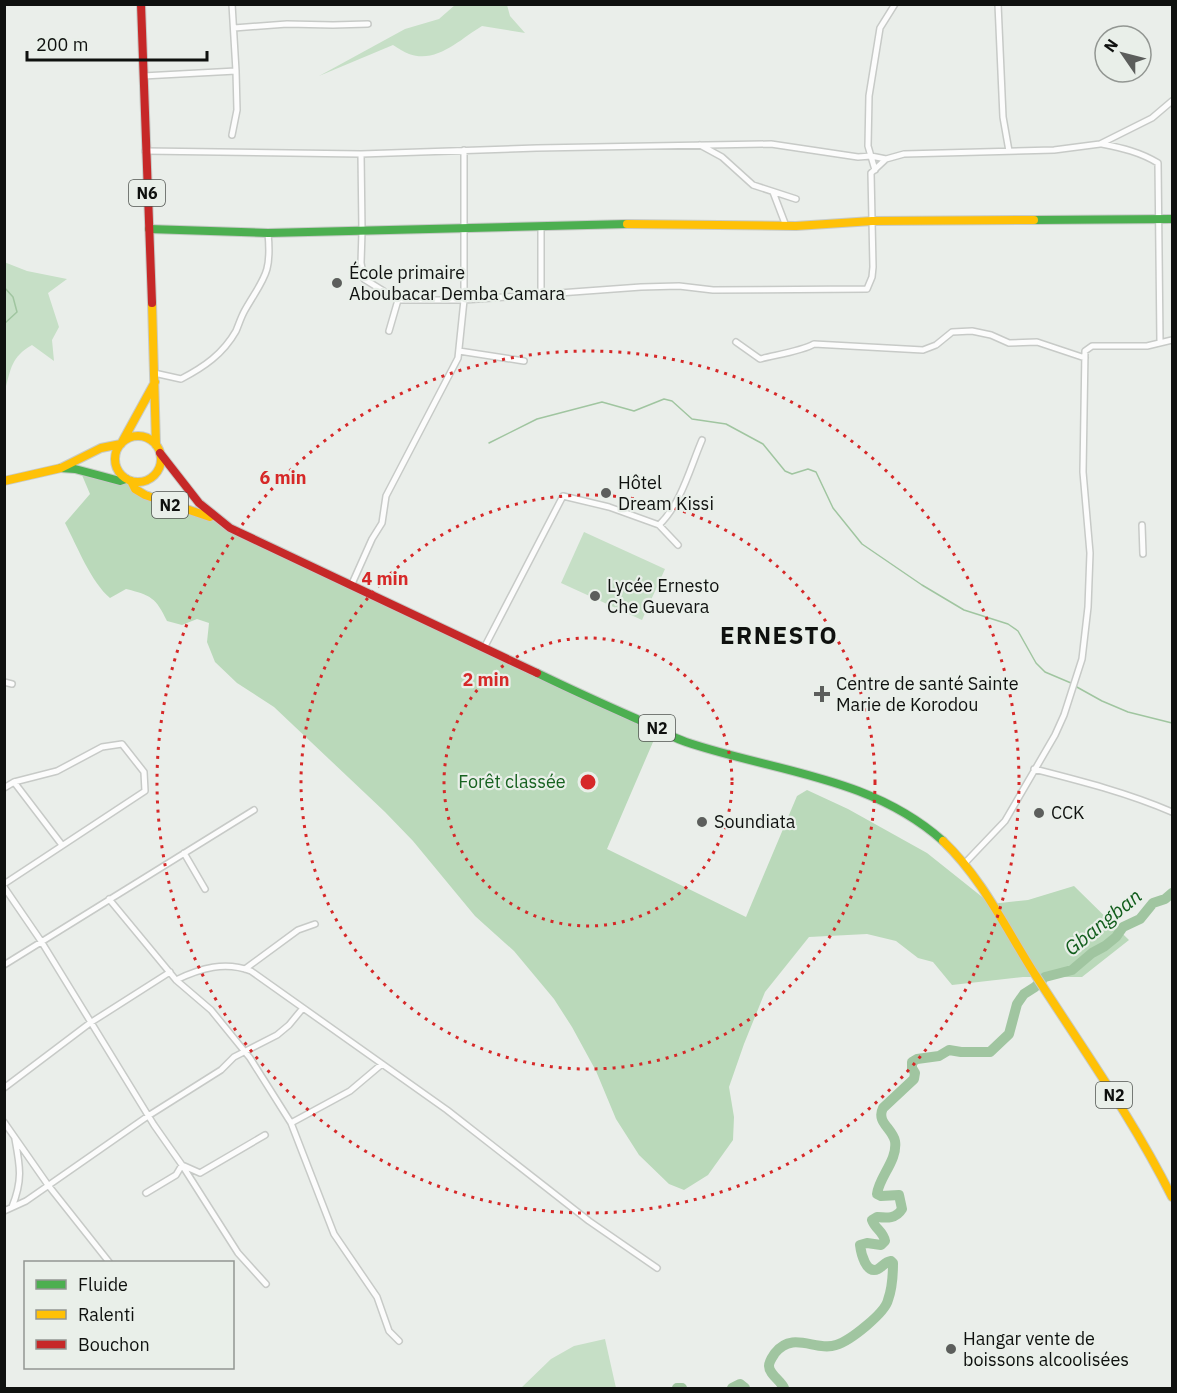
<svg xmlns="http://www.w3.org/2000/svg" width="1177" height="1393" viewBox="0 0 1177 1393" font-family="'IBM Plex Sans',sans-serif">
	<style>
		.green { fill: #c6dfc6 }
		.forest { fill: #bad9ba }
		.lines { fill: none; stroke-linecap: round; stroke-linejoin: round }
		.stream { stroke: #a0c5a0; stroke-width: 1.5 }
		.river { stroke: #a0c5a0; stroke-width: 10 }
		.street-casing { stroke: #c7cac7; stroke-width: 8 }
		.fast-casing { stroke: #c7cac7; stroke-width: 10 }
		.slow-casing { stroke: #c7cac7; stroke-width: 10 }
		.jam-casing { stroke: #c7cac7; stroke-width: 10 }
		.street { stroke: #fcfcfc; stroke-width: 5 }
		.fast { stroke: #4caf50; stroke-width: 8 }
		.slow { stroke: #ffc107; stroke-width: 8 }
		.jam { stroke: #c62828; stroke-width: 8 }
		.ring { fill: none; stroke: #d62828; stroke-width: 3; stroke-dasharray: 3 6 }
		.poi-dot { fill: #5c5e5c; stroke: #e9efe9; stroke-width: 2 }
		.labels { text-anchor: middle; stroke-width: 4.5; stroke-linejoin: round; paint-order: stroke }
		.shield { fill: #e9efe9; stroke: #505450; stroke-width: 1.5 }
		.shield-label { font-size: 16px; font-weight: bold; fill: #0f110f }
		.poi-label { font-size: 18px; fill: #0f110f; stroke: #e9efe9; text-anchor: start }
		.park-label { font-size: 18px; fill: #186221; stroke: #e9efe9 }
		.water-label { font-size: 20px; font-style: italic; fill: #115d1c; stroke: #e9efe9 }
		.district-label { font-size: 24px; font-weight: bold; letter-spacing: 1.5px; fill: #0f110f; stroke: #e9efe9 }
		.centre { fill: #d62828; stroke: #e9efe9; stroke-width: 3 }
		.ring-label { font-size: 18px; text-anchor: middle; font-weight: bold; fill: #d62828; stroke: #e9efe9; stroke-width: 4.5; stroke-linejoin: round; paint-order: stroke }
	</style>
	<rect width="100%" height="100%" fill="#eaeeea"/>
	<path class="green" d="M455 5H507L510 16 525 33 482 26C460 39 437 64 409 54 404 52 398 48 393 45L319 76 405 29 439 19Z
		M4 262 27 271 67 279 48 293 59 327 52 340 54 361 32 345C11 357 11 369 5 390Z
		M584 532 665 569 642 620 561 583Z
		M605 1339 616 1388H521L551 1359 574 1346Z"/>
	<path class="forest" d="M79 468 184 503 209 518 222 520 639 717 656 735 607 849 746 917 797 796 807 790 848 809 927 853 991 904 1028 900 1074 886 1129 940 1082 977H1023L952 985 933 962 918 958 896 941 867 934 809 937 765 992 744 1044 729 1087 734 1117 733 1140 708 1175 684 1190 669 1184 639 1155 616 1119 596 1071 572 1027 554 999 514 951 475 916 413 841 385 812 274 707 237 683 215 662 207 642 209 623 197 619 182 625 167 621C156 598 151 595 126 589L110 598C91 582 77 546 65 523L90 494Z"/>
	<g class="lines">
		<path class="stream" d="M4 287 13 297 17 312 4 324
			M489 443 537 419 602 402 634 411 664 399 672 401 692 419 726 424 763 444 785 471 792 474 808 469 816 472 833 508 862 544 922 585 964 610 1008 624 1018 631 1036 663 1045 672 1071 683
			M1075 686 1102 701 1128 712 1172 723"/>
		<path class="river" d="M677 1388H682
			M732 1388 740 1384 745 1388
			M784 1388C781 1381 769 1374 769 1366 769 1361 773 1356 775 1353 793 1330 816 1352 836 1345 850 1341 885 1313 888 1300 892 1289 893 1274 893 1263L891 1261C885 1262 883 1266 878 1269 866 1275 861 1253 860 1245L867 1243 881 1245 885 1241C883 1231 875 1229 872 1220L877 1217C887 1218 896 1219 902 1209L899 1195 881 1196 877 1194C879 1177 898 1160 895 1141 892 1128 876 1122 883 1108L914 1079 915 1073 912 1068V1062L917 1059 939 1056 949 1050 961 1052H990L1009 1034 1017 1004 1024 994 1035 987 1045 977 1072 970 1092 953 1105 946 1116 937 1123 927 1140 919 1153 903 1165 899 1172 893"/>
		<defs>
			<path id="street" d="M998 4 1003 117 1009 151
				M234 28 287 24 333 25 368 24
				M143 76 236 71 232 4
				M232 135 237 110 236 71
				M1102 144C1122 148 1140 152 1158 163L1160 342
				M700 145 722 157 753 185 796 199
				M145 151 361 154 537 148 771 144 858 157 871 156 886 159
				M361 154 362 231 361 263 364 279 398 300 389 331
				M875 170 868 146 869 96 880 28 895 4
				M773 192 786 226
				M541 295V228
				M398 300H464L641 287 679 286 713 290 867 289 872 277 873 267 871 173 886 159 904 154 1054 150 1100 144 1152 118 1172 101
				M736 342 760 359C775 355 802 351 814 344L923 350 936 345 952 332 972 331 991 335 1009 343 1037 342 1085 358
				M459 351 524 361
				M154 373 181 379C204 367 223 354 236 331 239 324 241 317 245 310 264 277 272 274 268 233
				M659 525C681 504 690 468 702 440
				M1142 525 1143 554
				M351 586 372 539 382 523 386 496 458 358 464 300V150
				M484 648 563 496 609 507 659 525 678 545
				M4 682 12 684
				M1034 769C1081 781 1128 793 1172 812
				M14 782 62 845
				M4 788 14 782 57 771 102 747 122 744 144 772 145 791 4 884
				M184 853 205 889
				M964 864 1005 821 1055 735 1064 715 1082 659 1088 607 1090 553 1083 472 1085 351 1092 346H1147L1172 340
				M4 887 41 941 154 1125 182 1165 238 1253 266 1284
				M109 899 176 980 211 1010 250 1058 291 1123 334 1234 377 1297 389 1331 399 1341
				M4 965 254 810
				M245 969 298 930 315 924
				M176 980C201 968 225 961 251 971L447 1110 589 1221 657 1268
				M4 1088 90 1023 170 972
				M4 1122 48 1185 109 1262
				M291 1123 350 1091 382 1064
				M146 1193 176 1175 182 1165 200 1173 265 1135
				M12 1207C23 1180 20 1166 15 1139
				M4 1211 26 1201 148 1116 221 1070 234 1057 277 1035 289 1025 303 1008"/>
			<path id="fast" d="M1034 220 1172 219
				M149 229 268 233 627 224
				M61 468 75 469 120 481 126 479
				M537 673C570 689 603 704 637 719 653 727 669 736 686 742 775 772 870 776 943 841"/>
			<path id="slow" d="M627 224 796 226 872 221 1034 220
				M152 303 156 445
				M115 459a23 23 0 1 1 46 0a23 23 0 1 1-46 0Z
				M4 481 61 468 101 448 121 444 155 382
				M131 481 135 489 145 495 210 517
				M943 841C983 879 1007 931 1036 976 1083 1049 1133 1119 1172 1197"/>
			<path id="jam" d="M141 4 152 303
				M160 453 199 503 230 528 537 673"/>
		</defs>
		<use href="#street" class="street-casing"/>
		<use href="#fast" class="fast-casing"/>
		<use href="#slow" class="slow-casing"/>
		<use href="#jam" class="jam-casing"/>
		<use href="#street" class="street"/>
		<use href="#fast" class="fast"/>
		<use href="#slow" class="slow"/>
		<use href="#jam" class="jam"/>
	</g>
	<g class="ring">
		<circle cx="588" cy="782" r="144"/>
		<circle cx="588" cy="782" r="287"/>
		<circle cx="588" cy="782" r="431"/>
	</g>
	<g class="poi-dot">
		<circle cx="337" cy="283" r="6"/>
		<circle cx="606" cy="493" r="6"/>
		<circle cx="595" cy="596" r="6"/>
		<path d="M819 685h6v6h6v6h-6v6h-6v-6h-6v-6h6z"/>
		<circle cx="1039" cy="813" r="6"/>
		<circle cx="702" cy="822" r="6"/>
		<circle cx="951" cy="1349" r="6"/>
	</g>
	<g class="labels">
		<g class="shield">
			<rect x="129" y="180" width="36" height="26" rx="4.5"/>
			<rect x="152" y="492" width="36" height="26" rx="4.5"/>
			<rect x="639" y="715" width="36" height="26" rx="4.5"/>
			<rect x="1096" y="1082" width="36" height="26" rx="4.5"/>
		</g>
		<g class="shield-label">
			<text x="147" y="199">N6</text>
			<text x="170" y="511">N2</text>
			<text x="657" y="734">N2</text>
			<text x="1114" y="1101">N2</text>
		</g>
		<g class="poi-label">
			<text x="349" y="279">École primaire<tspan x="349" dy="21">Aboubacar Demba Camara</tspan></text>
			<text x="618" y="489">Hôtel<tspan x="618" dy="21">Dream Kissi</tspan></text>
			<text x="607" y="592">Lycée Ernesto<tspan x="607" dy="21">Che Guevara</tspan></text>
			<text x="836" y="690">Centre de santé Sainte<tspan x="836" dy="21">Marie de Korodou</tspan></text>
			<text x="1051" y="819">CCK</text>
			<text x="714" y="828">Soundiata</text>
			<text x="963" y="1345">Hangar vente de<tspan x="963" dy="21">boissons alcoolisées</tspan></text>
		</g>
		<g class="park-label">
			<text x="512" y="788">Forêt classée</text>
		</g>
		<g class="water-label">
			<text transform="translate(1103 922) rotate(-39)" y="7">Gbangban</text>
		</g>
		<g class="district-label">
			<text x="779" y="644">ERNESTO</text>
		</g>
	</g>
	<circle cx="588" cy="782" r="9" class="centre"/>
	<g class="ring-label">
		<text x="283" y="484">6 min</text>
		<text x="385" y="585">4 min</text>
		<text x="486" y="686">2 min</text>
	</g>
	<rect width="1177" height="1393" fill="none" stroke="#0f110f" stroke-width="12"/>
	<rect x="24" y="1261" width="210" height="108" fill="#e9efe9" stroke="#929692" stroke-width="1.5"/>
	<rect x="36" y="1280" width="30" height="9" fill="#4caf50" stroke="#929692" stroke-width="1.5"/>
	<text x="78" y="1291" font-size="18" fill="#0f110f">Fluide</text>
	<rect x="36" y="1310" width="30" height="9" fill="#ffc107" stroke="#929692" stroke-width="1.5"/>
	<text x="78" y="1321" font-size="18" fill="#0f110f">Ralenti</text>
	<rect x="36" y="1340" width="30" height="9" fill="#c62828" stroke="#929692" stroke-width="1.5"/>
	<text x="78" y="1351" font-size="18" fill="#0f110f">Bouchon</text>
	<g transform="translate(1123 54) rotate(305)"><circle r="28" fill="#e9efe9" stroke="#929692" stroke-width="1.5"/>
	<path d="M0-4.5L10 22L0 15L-10 22Z" fill="#5c5e5c"/>
	<text y="-9" font-size="16" font-weight="bold" text-anchor="middle" fill="#0f110f">N</text>
	</g>
	<path d="M27 51v9h180v-9" fill="none" stroke="#0f110f" stroke-width="3"/>
	<text x="36" y="51" font-size="18" fill="#0f110f" stroke="#e9efe9" stroke-width="4.5" paint-order="stroke">200 m</text>
</svg>
